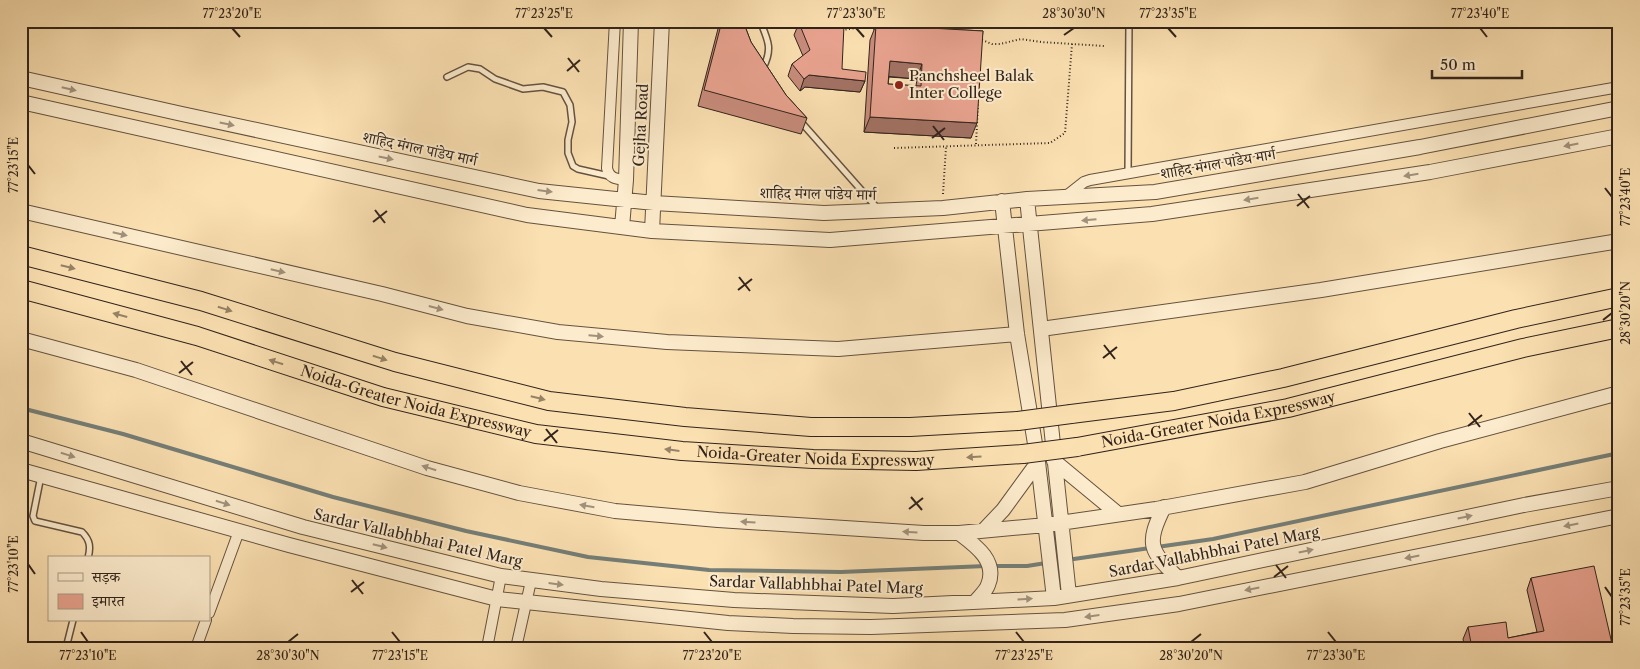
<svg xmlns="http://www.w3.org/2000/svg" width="1640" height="669" viewBox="0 0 1640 669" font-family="'Libre Caslon Text','Noto Serif Devanagari',serif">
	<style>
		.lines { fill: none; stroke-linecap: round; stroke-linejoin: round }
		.stream { stroke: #747e77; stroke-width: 4 }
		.service-casing { stroke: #645240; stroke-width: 8 }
		.minor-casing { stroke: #645240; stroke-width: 12 }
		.tertiary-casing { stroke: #645240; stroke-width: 16 }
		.trunk-casing { stroke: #31231b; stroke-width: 20 }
		.path { stroke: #31231b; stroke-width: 2; stroke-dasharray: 1 2.5; stroke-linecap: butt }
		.service { stroke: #fcebcc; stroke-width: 5 }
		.minor { stroke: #fcebcc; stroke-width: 10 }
		.tertiary { stroke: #fcebcc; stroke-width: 14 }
		.trunk { stroke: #fbe0b1; stroke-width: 18 }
		.trunk-bridge-casing { stroke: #31231b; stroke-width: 20; stroke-linecap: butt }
		.trunk-bridge { stroke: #fbe0b1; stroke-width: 18 }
		.wall { fill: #c88c7c; stroke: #31231b; fill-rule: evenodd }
		.shaded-wall { fill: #a37265; stroke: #31231b }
		.building { fill: #e9a390; stroke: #31231b; fill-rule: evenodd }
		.oneway { fill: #a1917c }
		.oneway2 { fill: #968266 }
		.ticks { fill: none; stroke: #31231b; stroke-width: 2 }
		.poi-dot { fill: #8f2418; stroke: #fcebcc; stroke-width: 2 }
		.labels { text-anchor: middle; stroke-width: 4; stroke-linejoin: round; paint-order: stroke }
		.poi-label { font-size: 15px; fill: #31231b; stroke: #fcebcc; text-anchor: start }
		.street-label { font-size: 15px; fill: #31231b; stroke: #fcebcc }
		.neatline { fill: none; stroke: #31231b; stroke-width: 2 }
		.ticks-label { font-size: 12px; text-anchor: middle; fill: #31231b }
	</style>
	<rect width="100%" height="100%" fill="#fbe0b1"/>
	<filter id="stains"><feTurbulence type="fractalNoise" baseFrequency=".004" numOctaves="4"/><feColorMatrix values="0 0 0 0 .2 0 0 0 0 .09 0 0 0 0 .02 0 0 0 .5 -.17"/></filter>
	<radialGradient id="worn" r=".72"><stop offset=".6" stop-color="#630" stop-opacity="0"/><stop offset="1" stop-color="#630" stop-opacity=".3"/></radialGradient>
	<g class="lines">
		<path class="stream" d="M21 408 123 434 333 497 466 531 588 557 709 570 841 572 986 566
			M1157 547 1213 539 1619 453
			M1053 562 1150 548
			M993 566H1027L1046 563"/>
		<defs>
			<path id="service" d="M760 21C768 40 773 49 763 68
				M447 77 468 67 480 69 495 79 523 89 543 87 563 92 570 105 572 122 568 140V153L573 166 578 169 609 176
				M801 122 878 209
				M1128 173 1129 21
				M41 476 33 516 35 521 82 532C90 540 91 547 88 558
				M66 648 73 620"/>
			<path id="minor" d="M615 21 607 168C609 179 617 179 626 180
				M1065 197 1084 182 1090 180 1619 87
				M209 613 239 531
				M196 648 206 620
				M487 648 501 576
				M516 648 531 581"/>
			<path id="tertiary" d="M21 78 182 114 539 191 654 203 824 213 943 208 1027 199 1155 192 1420 147 1619 108
				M21 102 527 215 652 231 830 240 1152 214 1430 172 1619 136
				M1027 199 1069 595
				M1002 201 1017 334 1038 462 1054 598
				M21 211 382 294 467 316 558 332 667 342 838 349 1017 334
				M622 227 626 180 631 21
				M652 231 662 21
				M1041 329 1321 290 1619 241
				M21 339 136 370 427 468 519 493 615 511 718 520 924 533H959L1046 525 1156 509 1305 482 1440 441 1619 393
				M21 441 303 527 501 576 601 589 734 600 893 606 1054 598 1178 578 1524 505 1619 488
				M1054 461 1118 514
				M21 470 289 545 497 599 728 623 793 626 871 627 1065 620 1179 604 1619 516
				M1164 507C1146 544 1149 550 1178 578
				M984 530 1003 510 1038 462
				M959 533C975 545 998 561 988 585 986 591 980 596 976 601"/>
			<g id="trunk">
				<path d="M21 255 201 301 395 362 549 401 685 417 811 427H910L1018 421"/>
				<path id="s1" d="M21 289 197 336 383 397 536 434 682 451 813 459 916 461 1023 454"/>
				<path d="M1071 414 1174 401 1283 378 1516 319 1619 297"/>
				<path id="s2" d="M1077 447 1288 408 1523 348 1619 328"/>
			</g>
		</defs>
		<use href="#service" class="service-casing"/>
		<use href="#minor" class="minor-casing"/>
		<use href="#tertiary" class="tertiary-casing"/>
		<use href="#trunk" class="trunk-casing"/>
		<path class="path" d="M773 27 790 22 799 26
			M842 30 864 27 876 29
			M982 40 992 44H1000L1021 39 1041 42 1104 46
			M976 144 978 104
			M894 148 1050 143 1065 133 1072 44
			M943 194 946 147"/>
		<use href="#service" class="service"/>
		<use href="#minor" class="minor"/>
		<use href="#tertiary" class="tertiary"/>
		<use href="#trunk" class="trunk"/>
		<defs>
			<path id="trunk-bridge" d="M1018 421 1071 414
				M1023 454 1077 447"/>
		</defs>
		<use href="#trunk-bridge" class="trunk-bridge-casing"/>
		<use href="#trunk-bridge" class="trunk-bridge"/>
	</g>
	<path class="wall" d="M720 21H743L751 42 786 95 807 118 801 134 698 106Z
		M799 23 842 69 865 81 860 92 805 87 800 91 788 76 792 64 803 56 794 35Z
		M876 25 983 31 971 138 864 132 870 40ZM889 77 917 79 916 86 888 84Z
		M1531 578 1613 648H1465L1463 639 1468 627 1508 638 1537 632 1527 590Z"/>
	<path class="shaded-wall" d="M890 61 922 64 917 79 884 76Z
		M809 75 865 81 860 92 805 87 800 91 804 79Z
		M870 117 977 123 971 138 864 132Z"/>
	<path class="building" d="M722 21H743L751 42 786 95 807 118 704 90Z
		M799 23 844 25 842 69 866 72 865 81 809 75 804 79 792 64 810 50Z
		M876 25 983 31 977 123 870 117ZM890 61 922 64 921 86 888 84Z
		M1594 566 1613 648H1472L1468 627 1506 622 1508 638 1544 631 1531 578Z
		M1444 644 1445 648H1424Z"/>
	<defs><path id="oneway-solid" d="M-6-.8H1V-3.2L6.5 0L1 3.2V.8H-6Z" transform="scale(1.25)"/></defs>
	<g class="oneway">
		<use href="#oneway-solid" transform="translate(69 89) rotate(13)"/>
		<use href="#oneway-solid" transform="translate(227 124) rotate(12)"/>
		<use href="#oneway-solid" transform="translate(1571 145) rotate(169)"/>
		<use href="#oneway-solid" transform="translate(386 158) rotate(12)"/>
		<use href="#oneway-solid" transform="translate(1411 175) rotate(171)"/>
		<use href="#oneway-solid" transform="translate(545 191) rotate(7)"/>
		<use href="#oneway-solid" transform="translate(1251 199) rotate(171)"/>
		<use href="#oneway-solid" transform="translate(1089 220) rotate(175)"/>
		<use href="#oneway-solid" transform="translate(120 234) rotate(13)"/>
		<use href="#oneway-solid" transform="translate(278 271) rotate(13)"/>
		<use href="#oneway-solid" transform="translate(436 308) rotate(15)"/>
		<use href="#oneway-solid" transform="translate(596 336) rotate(5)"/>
		<use href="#oneway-solid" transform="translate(68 455) rotate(17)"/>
		<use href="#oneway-solid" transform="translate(429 468) rotate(-163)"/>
		<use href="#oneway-solid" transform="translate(223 503) rotate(17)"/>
		<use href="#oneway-solid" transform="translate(587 506) rotate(-170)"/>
		<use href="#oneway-solid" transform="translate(1465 517) rotate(-12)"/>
		<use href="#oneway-solid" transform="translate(748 522) rotate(-176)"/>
		<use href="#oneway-solid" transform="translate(1571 525) rotate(169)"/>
		<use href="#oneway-solid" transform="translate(910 532) rotate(-177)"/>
		<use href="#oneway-solid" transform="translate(380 546) rotate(14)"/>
		<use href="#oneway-solid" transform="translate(1306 551) rotate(-12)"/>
		<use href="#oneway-solid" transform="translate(1412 557) rotate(169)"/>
		<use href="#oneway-solid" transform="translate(556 584) rotate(7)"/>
		<use href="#oneway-solid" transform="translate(1252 589) rotate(169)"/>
		<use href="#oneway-solid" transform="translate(1025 599) rotate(-3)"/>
		<use href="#oneway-solid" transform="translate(1092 616) rotate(172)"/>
	</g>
	<g class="oneway2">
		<use href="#oneway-solid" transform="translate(68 267) rotate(14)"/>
		<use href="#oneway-solid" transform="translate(225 309) rotate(17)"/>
		<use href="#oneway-solid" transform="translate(120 315) rotate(-165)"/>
		<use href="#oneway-solid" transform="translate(380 358) rotate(17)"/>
		<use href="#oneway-solid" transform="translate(276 362) rotate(-162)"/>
		<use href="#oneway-solid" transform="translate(538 398) rotate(14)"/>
		<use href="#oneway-solid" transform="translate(672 450) rotate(-173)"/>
		<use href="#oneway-solid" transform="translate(974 457) rotate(176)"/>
	</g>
	<path class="ticks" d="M232 28 240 37M544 28 552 37M856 28 864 37M1168 28 1176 37M1480 28 1487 37M1064 35 1074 28M568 58 579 72M567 71 580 60M933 126 944 140M932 138 945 128M28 165 35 174M1605 188 1612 197M1298 194 1309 208M1297 206 1310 196M375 210 385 223M373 222 387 211M739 277 750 291M738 290 752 279M1603 320 1612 313M1104 345 1115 359M1103 358 1117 347M181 361 192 375M179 373 193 362M1469 413 1480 427M1468 426 1482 415M546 429 557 443M544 441 558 430M911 497 922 510M909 509 923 498M28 564 35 574M1276 565 1286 578M1274 577 1288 566M352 580 363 594M1605 587 1612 597M351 592 364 582M81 632 88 642M392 632 400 642M704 632 712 642M1016 632 1024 642M1328 632 1336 642M288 642 298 634M1191 642 1201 634"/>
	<circle class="poi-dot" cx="899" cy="85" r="5"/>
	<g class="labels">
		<g class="poi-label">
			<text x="909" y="81">Panchsheel Balak<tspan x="909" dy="17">Inter College</tspan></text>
		</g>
		<g class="street-label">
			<text transform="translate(641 125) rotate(-87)" y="5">Gejha Road</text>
			<text transform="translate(420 149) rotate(12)" y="5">शाहिद मंगल पांडेय मार्ग</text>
			<text transform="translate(1218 164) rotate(-10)" y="5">शाहिद मंगल पांडेय मार्ग</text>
			<text transform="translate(818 194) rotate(1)" y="5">शाहिद मंगल पांडेय मार्ग</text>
			<text dy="5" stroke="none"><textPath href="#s1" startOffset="411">Noida-Greater Noida Expressway</textPath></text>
			<text dy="5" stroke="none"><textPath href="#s2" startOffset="144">Noida-Greater Noida Expressway</textPath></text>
			<text dy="5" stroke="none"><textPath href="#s1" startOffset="816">Noida-Greater Noida Expressway</textPath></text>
			<text transform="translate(418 538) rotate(13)" y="5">Sardar Vallabhbhai Patel Marg</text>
			<text transform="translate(1214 552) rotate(-11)" y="5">Sardar Vallabhbhai Patel Marg</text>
			<text transform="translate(816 585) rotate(2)" y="5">Sardar Vallabhbhai Patel Marg</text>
		</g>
	</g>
	<rect width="1640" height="669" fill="none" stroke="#fbe0b1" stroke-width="55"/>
	<rect x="48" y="556" width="162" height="65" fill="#fcebcc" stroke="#ab9b85"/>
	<rect x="58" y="573" width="25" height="8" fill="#fcebcc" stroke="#ab9b85"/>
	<text x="92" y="582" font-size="15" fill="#31231b">सड़क</text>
	<rect x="58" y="594" width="25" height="15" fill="#e9a390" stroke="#ab9b85"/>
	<text x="92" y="606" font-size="15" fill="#31231b">इमारत</text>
	<path d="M1432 70v8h90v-8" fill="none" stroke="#31231b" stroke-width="2.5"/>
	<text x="1440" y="70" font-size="15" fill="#31231b" stroke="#fcebcc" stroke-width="4" paint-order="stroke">50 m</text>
	<rect x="28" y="28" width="1584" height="614" class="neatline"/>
	<g class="ticks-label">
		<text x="232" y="18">77°23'20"E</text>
		<text x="544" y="18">77°23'25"E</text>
		<text x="856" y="18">77°23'30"E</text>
		<text x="1074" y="18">28°30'30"N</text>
		<text x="1168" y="18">77°23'35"E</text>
		<text x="1480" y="18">77°23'40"E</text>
		<text transform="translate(14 165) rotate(-90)" y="4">77°23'15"E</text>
		<text transform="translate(1626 197) rotate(-90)" y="4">77°23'40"E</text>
		<text transform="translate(1626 313) rotate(-90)" y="4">28°30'20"N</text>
		<text transform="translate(14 564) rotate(-90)" y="4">77°23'10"E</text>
		<text transform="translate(1626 597) rotate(-90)" y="4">77°23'35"E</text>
		<text x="88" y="660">77°23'10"E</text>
		<text x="288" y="660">28°30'30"N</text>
		<text x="400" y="660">77°23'15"E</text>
		<text x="712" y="660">77°23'20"E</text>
		<text x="1024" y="660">77°23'25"E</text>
		<text x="1191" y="660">28°30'20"N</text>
		<text x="1336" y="660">77°23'30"E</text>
	</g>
	<rect width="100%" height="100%" filter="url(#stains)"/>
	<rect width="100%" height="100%" fill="url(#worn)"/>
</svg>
